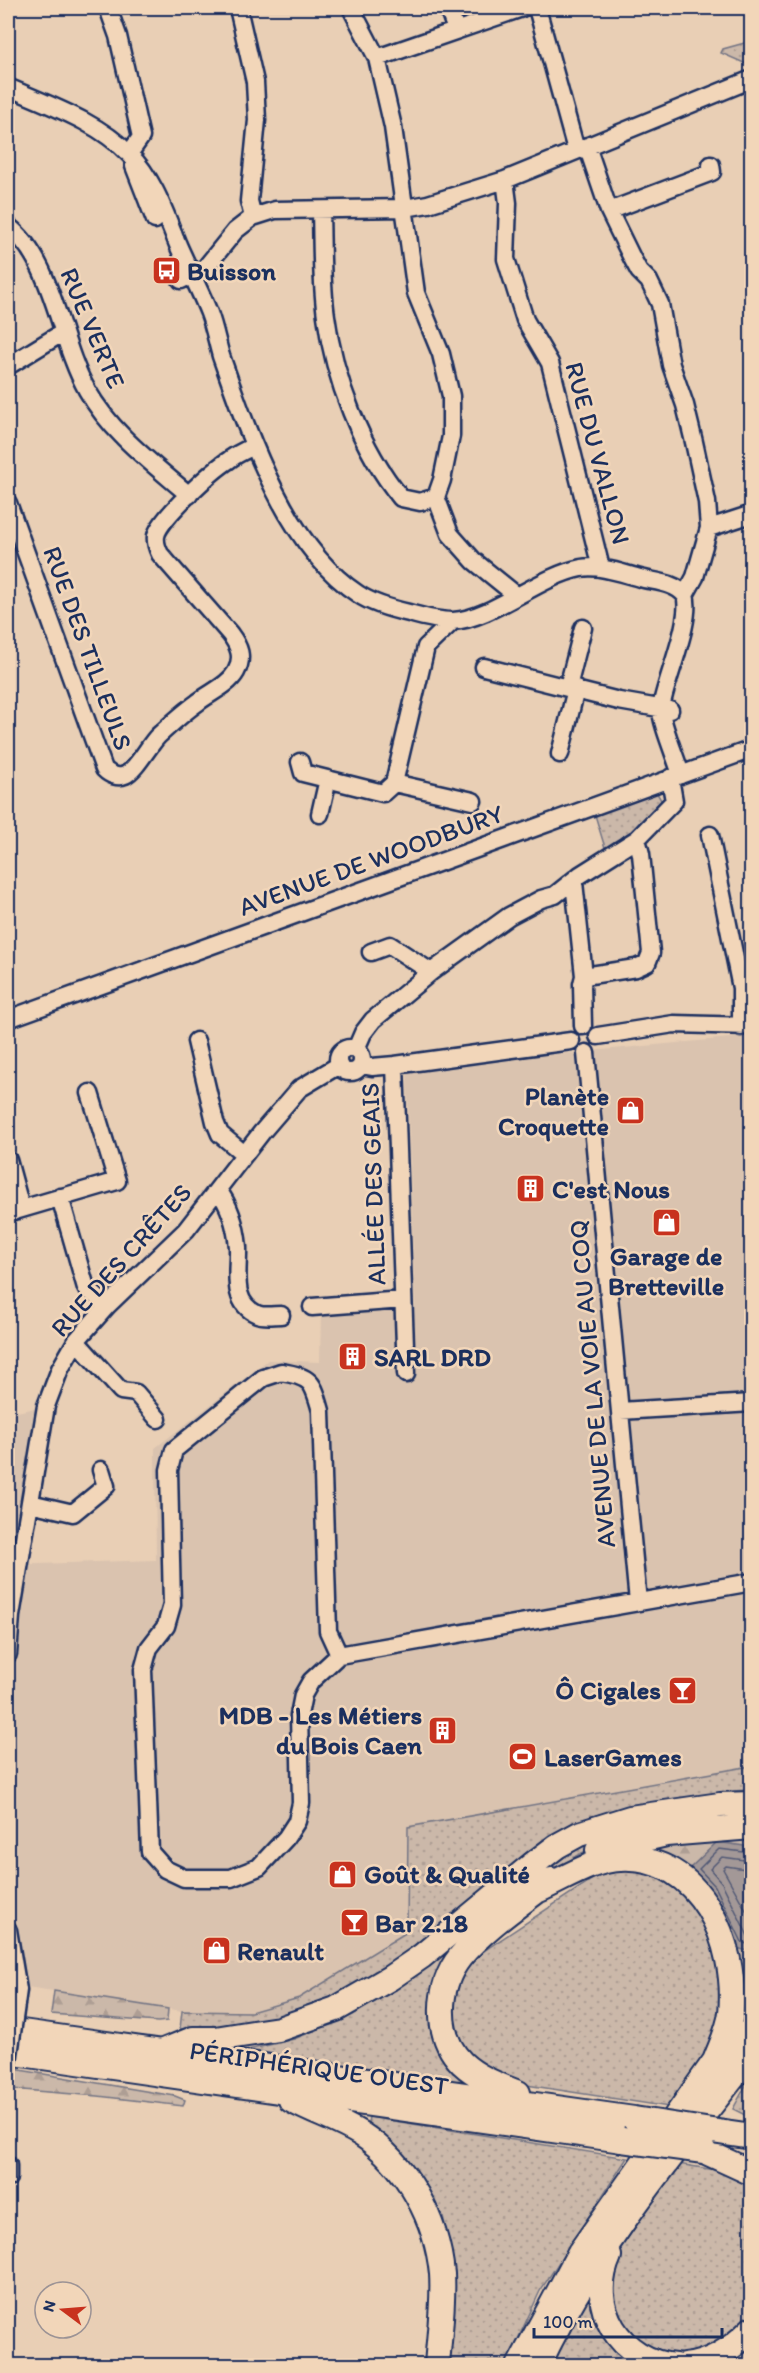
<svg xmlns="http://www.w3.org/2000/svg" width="759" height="2373" viewBox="0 0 759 2373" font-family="Itim,sans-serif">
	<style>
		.built { fill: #dac3af }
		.grass { fill: url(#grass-dots); stroke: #737484; stroke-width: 1.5 }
		.forest { fill: url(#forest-firs); stroke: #737484; stroke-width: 1.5 }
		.water { fill: #a39897; stroke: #6d6e80; stroke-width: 1.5 }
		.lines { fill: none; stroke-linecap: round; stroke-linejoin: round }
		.shore { stroke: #515975; stroke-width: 1.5 }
		.minor-casing { stroke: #1b2f5e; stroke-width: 21 }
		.highway-casing { stroke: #1b2f5e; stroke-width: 28 }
		.minor { stroke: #f2d6b9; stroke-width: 16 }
		.highway { stroke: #f2d6b9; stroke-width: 24 }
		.minor-bridge-casing { stroke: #1b2f5e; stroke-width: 21; stroke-linecap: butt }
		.highway-bridge-casing { stroke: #1b2f5e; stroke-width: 28; stroke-linecap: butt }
		.minor-bridge { stroke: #f2d6b9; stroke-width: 16 }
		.highway-bridge { stroke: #f2d6b9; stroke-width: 24 }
		.labels { text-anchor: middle; stroke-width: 5; stroke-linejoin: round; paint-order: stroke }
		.poi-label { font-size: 26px; font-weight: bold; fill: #1b2f5e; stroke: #f2d6b9; text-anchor: start }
		.street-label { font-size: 26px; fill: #1b2f5e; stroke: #f2d6b9 }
	</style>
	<defs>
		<pattern id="grass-dots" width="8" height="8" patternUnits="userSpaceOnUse" patternTransform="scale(1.5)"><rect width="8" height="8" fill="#cbb8a9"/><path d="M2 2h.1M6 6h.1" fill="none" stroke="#ae9e94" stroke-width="1.8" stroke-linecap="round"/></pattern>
		<pattern id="forest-firs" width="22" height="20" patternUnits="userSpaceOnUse" patternTransform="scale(1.5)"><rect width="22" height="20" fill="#cbb8a9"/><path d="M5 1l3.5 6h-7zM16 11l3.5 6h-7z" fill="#ae9e94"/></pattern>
	</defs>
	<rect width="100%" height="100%" fill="#e9cfb5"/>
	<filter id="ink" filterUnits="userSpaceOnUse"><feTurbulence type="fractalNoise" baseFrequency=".0167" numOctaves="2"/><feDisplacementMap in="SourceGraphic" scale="12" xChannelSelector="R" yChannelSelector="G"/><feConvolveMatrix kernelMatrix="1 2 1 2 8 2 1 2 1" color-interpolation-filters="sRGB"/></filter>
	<g filter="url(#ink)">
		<path class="built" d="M751 1036V1766L408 1827 407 1932 299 1998 251 2012 182 2011 8 1984V1414L36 1408 9 1565 156 1560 155 1448 268 1360 320 1362 321 1313 415 1307 407 1073 473 1062Z"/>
		<path class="grass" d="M748 42H751V66L721 53 723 49Z
			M652 792 657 793 662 802 631 834 606 851 595 815Z
			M751 1766V1790C726 1790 700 1795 675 1800 634 1806 593 1811 557 1832 525 1851 496 1878 467 1902 413 1947 357 1995 288 2017 254 2027 216 2029 180 2029L182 2011 251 2012 299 1998 407 1932 408 1827Z
			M718 1812 751 1821 600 1844 576 1856 445 1961C431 1988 420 2025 441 2053 448 2062 456 2070 463 2078L461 2082 248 2050 294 2039 353 2015 406 1980 539 1868 586 1839Z
			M622 1870 657 1875 695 1903 712 1935 718 1966 722 2001 712 2044 683 2092 669 2107 520 2084 472 2062 452 2027 455 1985 476 1956 597 1876Z
			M751 2076V2118L733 2109Z
			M369 2117 627 2158 540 2291 506 2365H449L455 2272 443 2216 413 2172 367 2127Z
			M678 2164 722 2171 751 2185V2316L720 2344 683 2356 666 2354 632 2341 608 2299 616 2255Z
			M595 2278 648 2366H548Z"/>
		<path class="forest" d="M751 1833V2012L738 2031C744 1982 742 1951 719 1906 711 1892 702 1877 687 1868 670 1857 650 1854 631 1850Z
			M54 1991 168 2009 167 2021 158 2022 51 2014Z
			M14 2069 175 2096 185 2100 183 2106 98 2096 11 2089Z"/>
		<path class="water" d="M717 1842 751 1847V1952L737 1948 710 1889 689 1869Z"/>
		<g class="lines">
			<path class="shore" d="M752 1853 719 1849 699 1869 715 1886 742 1942 752 1946
				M752 1861 722 1857 710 1869 722 1883 748 1936 752 1938
				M752 1870 726 1866 723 1869 752 1921"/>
			<defs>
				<path id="minor" d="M108 8 118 36 141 137 129 154
					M238 8 255 82 257 120 249 201 253 217
					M351 8 377 58 393 127 416 293 441 354 451 396V436L442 480 436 497 450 534 474 561 516 595
					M448 8 456 30
					M537 8 576 150
					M377 58 522 8
					M8 87C48 105 97 121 129 154 154 179 165 213 178 245 188 268 200 290 209 313 214 326 217 342 221 356 248 433 286 547 358 594 373 604 391 609 409 613 423 617 438 621 453 621 492 619 539 576 581 568 600 565 621 573 640 578 655 582 674 582 685 595
					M587 146 609 211 632 258 639 271 649 281 660 304 671 365 685 405 694 442 707 502 709 528 695 577 685 595C693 619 665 681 661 708 660 721 677 760 681 775
					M134 166 155 220
					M505 180 508 203 506 259 525 320 550 363 601 568
					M321 210C322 245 321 281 326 316 334 379 361 449 401 498L420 502 436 497
					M609 211 712 172 711 165
					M8 226C54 261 58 339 87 390 111 433 152 463 189 495
					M181 280 205 268 235 231 253 217 275 210 405 208 428 204 505 180 752 79
					M8 366 62 333
					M8 503 104 769C110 775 118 778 125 775 136 770 149 745 158 736 170 725 183 713 197 703 209 693 228 686 236 672 244 657 239 646 230 634L160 554C157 548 155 543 156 536 159 519 213 470 229 460 236 454 245 451 253 446
					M709 528 752 514
					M484 667 619 701 670 710
					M568 687 583 628
					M560 754 576 689
					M300 762 303 773 383 793 394 783 426 647 453 621
					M394 783 473 801
					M320 814 328 779
					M710 835 741 988V1027
					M574 882 584 976 582 984 583 1026
					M371 952 390 945 431 972
					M584 976 636 968 647 963 651 953 641 854 637 839
					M8 1019 752 749
					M598 1036 674 1024 751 1026
					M196 1041 215 1122 220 1134 244 1154
					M338 1060a12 12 0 1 1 24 0a12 12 0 1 1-24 0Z
					M356 1049 363 1033 373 1020 431 972 509 916 541 899 555 895 580 875 637 839 674 801 670 778
					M586 1053 638 1602
					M361 1065 372 1067 395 1065 571 1041
					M395 1065 406 1374
					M8 1160 21 1208
					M218 1190C230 1206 236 1227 238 1247 239 1271 230 1302 257 1314 264 1317 274 1315 281 1315
					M60 1197 86 1288 107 1306
					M8 1213 117 1181 90 1093
					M312 1307 403 1300
					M76 1341 121 1391 136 1393 158 1419
					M281 1372C312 1377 313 1382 321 1411L328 1631 339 1655 311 1681 303 1695 299 1715 301 1803 297 1821 286 1838 259 1867 231 1878H184L165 1869 150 1852 143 1670 149 1648 166 1626 172 1605 169 1470 174 1450 263 1378Z
					M620 1411 752 1403
					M30 1503 73 1513 106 1486 101 1470
					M8 1654 11 1616 46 1406 60 1369 76 1341 107 1306 186 1230 262 1132 299 1089 339 1065
					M339 1655 752 1582
					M8 1930 18 1990
					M8 2165V2178"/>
				<path id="highway" d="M598 1850 666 1834 752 1827
					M8 2030 634 2119
					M8 2052 622 2140
					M161 2052 193 2039H215L279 2029 336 2009 390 1978 422 1956 532 1865 557 1846 579 1834 630 1818 720 1805 752 1804
					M725 2063 752 2029
					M518 2093C498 2085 478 2078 462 2063 434 2035 437 1986 460 1957 485 1927 521 1904 551 1880
					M291 2100C314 2113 339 2120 361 2134 407 2164 437 2220 442 2274 444 2304 439 2335 437 2366
					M725 2133 752 2137
					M704 2151 752 2173
					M609 2256C586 2307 620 2361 675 2366
					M519 2366 580 2252 715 2061C721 2045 729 2030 731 2013 738 1945 701 1854 620 1859 592 1860 564 1879 539 1890
					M538 2366C592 2250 674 2153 752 2053
					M684 2366C710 2364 734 2347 752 2329"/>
			</defs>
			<use href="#minor" class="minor-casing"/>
			<use href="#highway" class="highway-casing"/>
			<use href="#minor" class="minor"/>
			<use href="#highway" class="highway"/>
			<defs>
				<path id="minor-bridge" d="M8 2062 18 1990"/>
				<path id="highway-bridge" d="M634 2119 725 2133
					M622 2140 704 2151"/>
			</defs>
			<use href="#minor-bridge" class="minor-bridge-casing"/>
			<use href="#highway-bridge" class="highway-bridge-casing"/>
			<use href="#minor-bridge" class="minor-bridge"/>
			<use href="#highway-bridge" class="highway-bridge"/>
		</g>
	</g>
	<defs>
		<symbol id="bus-square" viewBox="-11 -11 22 22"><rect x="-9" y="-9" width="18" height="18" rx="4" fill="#c8321e" stroke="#f2d6b9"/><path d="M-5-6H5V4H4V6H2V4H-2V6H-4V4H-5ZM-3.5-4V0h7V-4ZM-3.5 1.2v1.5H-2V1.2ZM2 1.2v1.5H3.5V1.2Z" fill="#fff"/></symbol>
		<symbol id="shop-square" viewBox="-11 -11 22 22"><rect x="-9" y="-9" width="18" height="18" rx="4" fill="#c8321e" stroke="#f2d6b9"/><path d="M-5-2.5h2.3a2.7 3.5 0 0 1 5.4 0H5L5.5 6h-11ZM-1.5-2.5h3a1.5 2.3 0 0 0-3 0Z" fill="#fff"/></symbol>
		<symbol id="building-square" viewBox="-11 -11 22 22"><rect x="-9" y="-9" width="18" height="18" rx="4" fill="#c8321e" stroke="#f2d6b9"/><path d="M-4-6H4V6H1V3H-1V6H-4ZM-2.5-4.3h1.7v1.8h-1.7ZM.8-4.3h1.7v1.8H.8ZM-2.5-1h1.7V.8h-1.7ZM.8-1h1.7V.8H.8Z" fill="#fff"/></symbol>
		<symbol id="bar-square" viewBox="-11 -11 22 22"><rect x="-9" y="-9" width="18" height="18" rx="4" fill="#c8321e" stroke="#f2d6b9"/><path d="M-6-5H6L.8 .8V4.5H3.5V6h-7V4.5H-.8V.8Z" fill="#fff"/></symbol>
		<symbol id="stadium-square" viewBox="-11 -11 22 22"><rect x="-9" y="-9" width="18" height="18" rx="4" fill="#c8321e" stroke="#f2d6b9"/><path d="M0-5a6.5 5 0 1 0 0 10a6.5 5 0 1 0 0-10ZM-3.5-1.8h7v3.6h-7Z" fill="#fff"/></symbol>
	</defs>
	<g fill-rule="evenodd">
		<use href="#bus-square" x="150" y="254" width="33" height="33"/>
		<use href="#shop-square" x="614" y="1094" width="33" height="33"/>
		<use href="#building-square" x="514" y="1172" width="33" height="33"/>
		<use href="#shop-square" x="650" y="1206" width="33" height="33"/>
		<use href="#building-square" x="336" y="1340" width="33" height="33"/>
		<use href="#bar-square" x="666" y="1674" width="33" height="33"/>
		<use href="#building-square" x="426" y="1714" width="33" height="33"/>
		<use href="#stadium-square" x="506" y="1740" width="33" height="33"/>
		<use href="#shop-square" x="326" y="1858" width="33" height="33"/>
		<use href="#bar-square" x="338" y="1906" width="33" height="33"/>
		<use href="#shop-square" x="200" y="1934" width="33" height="33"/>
	</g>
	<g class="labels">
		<g class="poi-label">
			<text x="187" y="280">Buisson</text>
			<text x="609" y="1105" text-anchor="end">Planète<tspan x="609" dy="30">Croquette</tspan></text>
			<text x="552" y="1198">C'est Nous</text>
			<text x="666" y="1265" text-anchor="middle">Garage de<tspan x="666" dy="30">Bretteville</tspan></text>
			<text x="374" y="1366">SARL DRD</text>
			<text x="661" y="1699" text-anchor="end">Ô Cigales</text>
			<text x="422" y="1724" text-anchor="end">MDB - Les Métiers<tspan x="422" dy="30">du Bois Caen</tspan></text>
			<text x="544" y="1766">LaserGames</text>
			<text x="364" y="1883">Goût &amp; Qualité</text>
			<text x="375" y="1932">Bar 2.18</text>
			<text x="237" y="1960">Renault</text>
		</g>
		<g class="street-label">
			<text transform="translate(93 328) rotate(67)" y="9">RUE VERTE</text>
			<text transform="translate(598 453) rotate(75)" y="9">RUE DU VALLON</text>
			<text transform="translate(88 648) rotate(70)" y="9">RUE DES TILLEULS</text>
			<text transform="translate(371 860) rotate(-20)" y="9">AVENUE DE WOODBURY</text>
			<text transform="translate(373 1184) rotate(-92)" y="9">ALLÉE DES GEAIS</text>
			<text transform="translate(121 1260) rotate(-48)" y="9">RUE DES CRÊTES</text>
			<text transform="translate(592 1384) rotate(-95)" y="9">AVENUE DE LA VOIE AU COQ</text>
			<text transform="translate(319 2068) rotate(8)" y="9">PÉRIPHÉRIQUE OUEST</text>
		</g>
	</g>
	<rect width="759" height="2373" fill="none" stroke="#f2d6b9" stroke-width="30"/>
	<rect x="15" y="15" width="729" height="2343" fill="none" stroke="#1b2f5e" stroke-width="2" filter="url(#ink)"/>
	<g transform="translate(63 2310) rotate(286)"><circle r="28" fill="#f2d6b9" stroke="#9c9395" stroke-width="1.5"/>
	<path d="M0-4.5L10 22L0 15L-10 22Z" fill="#c8321e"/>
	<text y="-9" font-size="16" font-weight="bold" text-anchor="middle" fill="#1b2f5e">N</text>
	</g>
	<path d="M534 2328v9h188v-9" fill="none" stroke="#1b2f5e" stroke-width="3"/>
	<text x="543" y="2328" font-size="18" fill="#1b2f5e" stroke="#f2d6b9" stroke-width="4.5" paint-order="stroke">100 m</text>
</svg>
